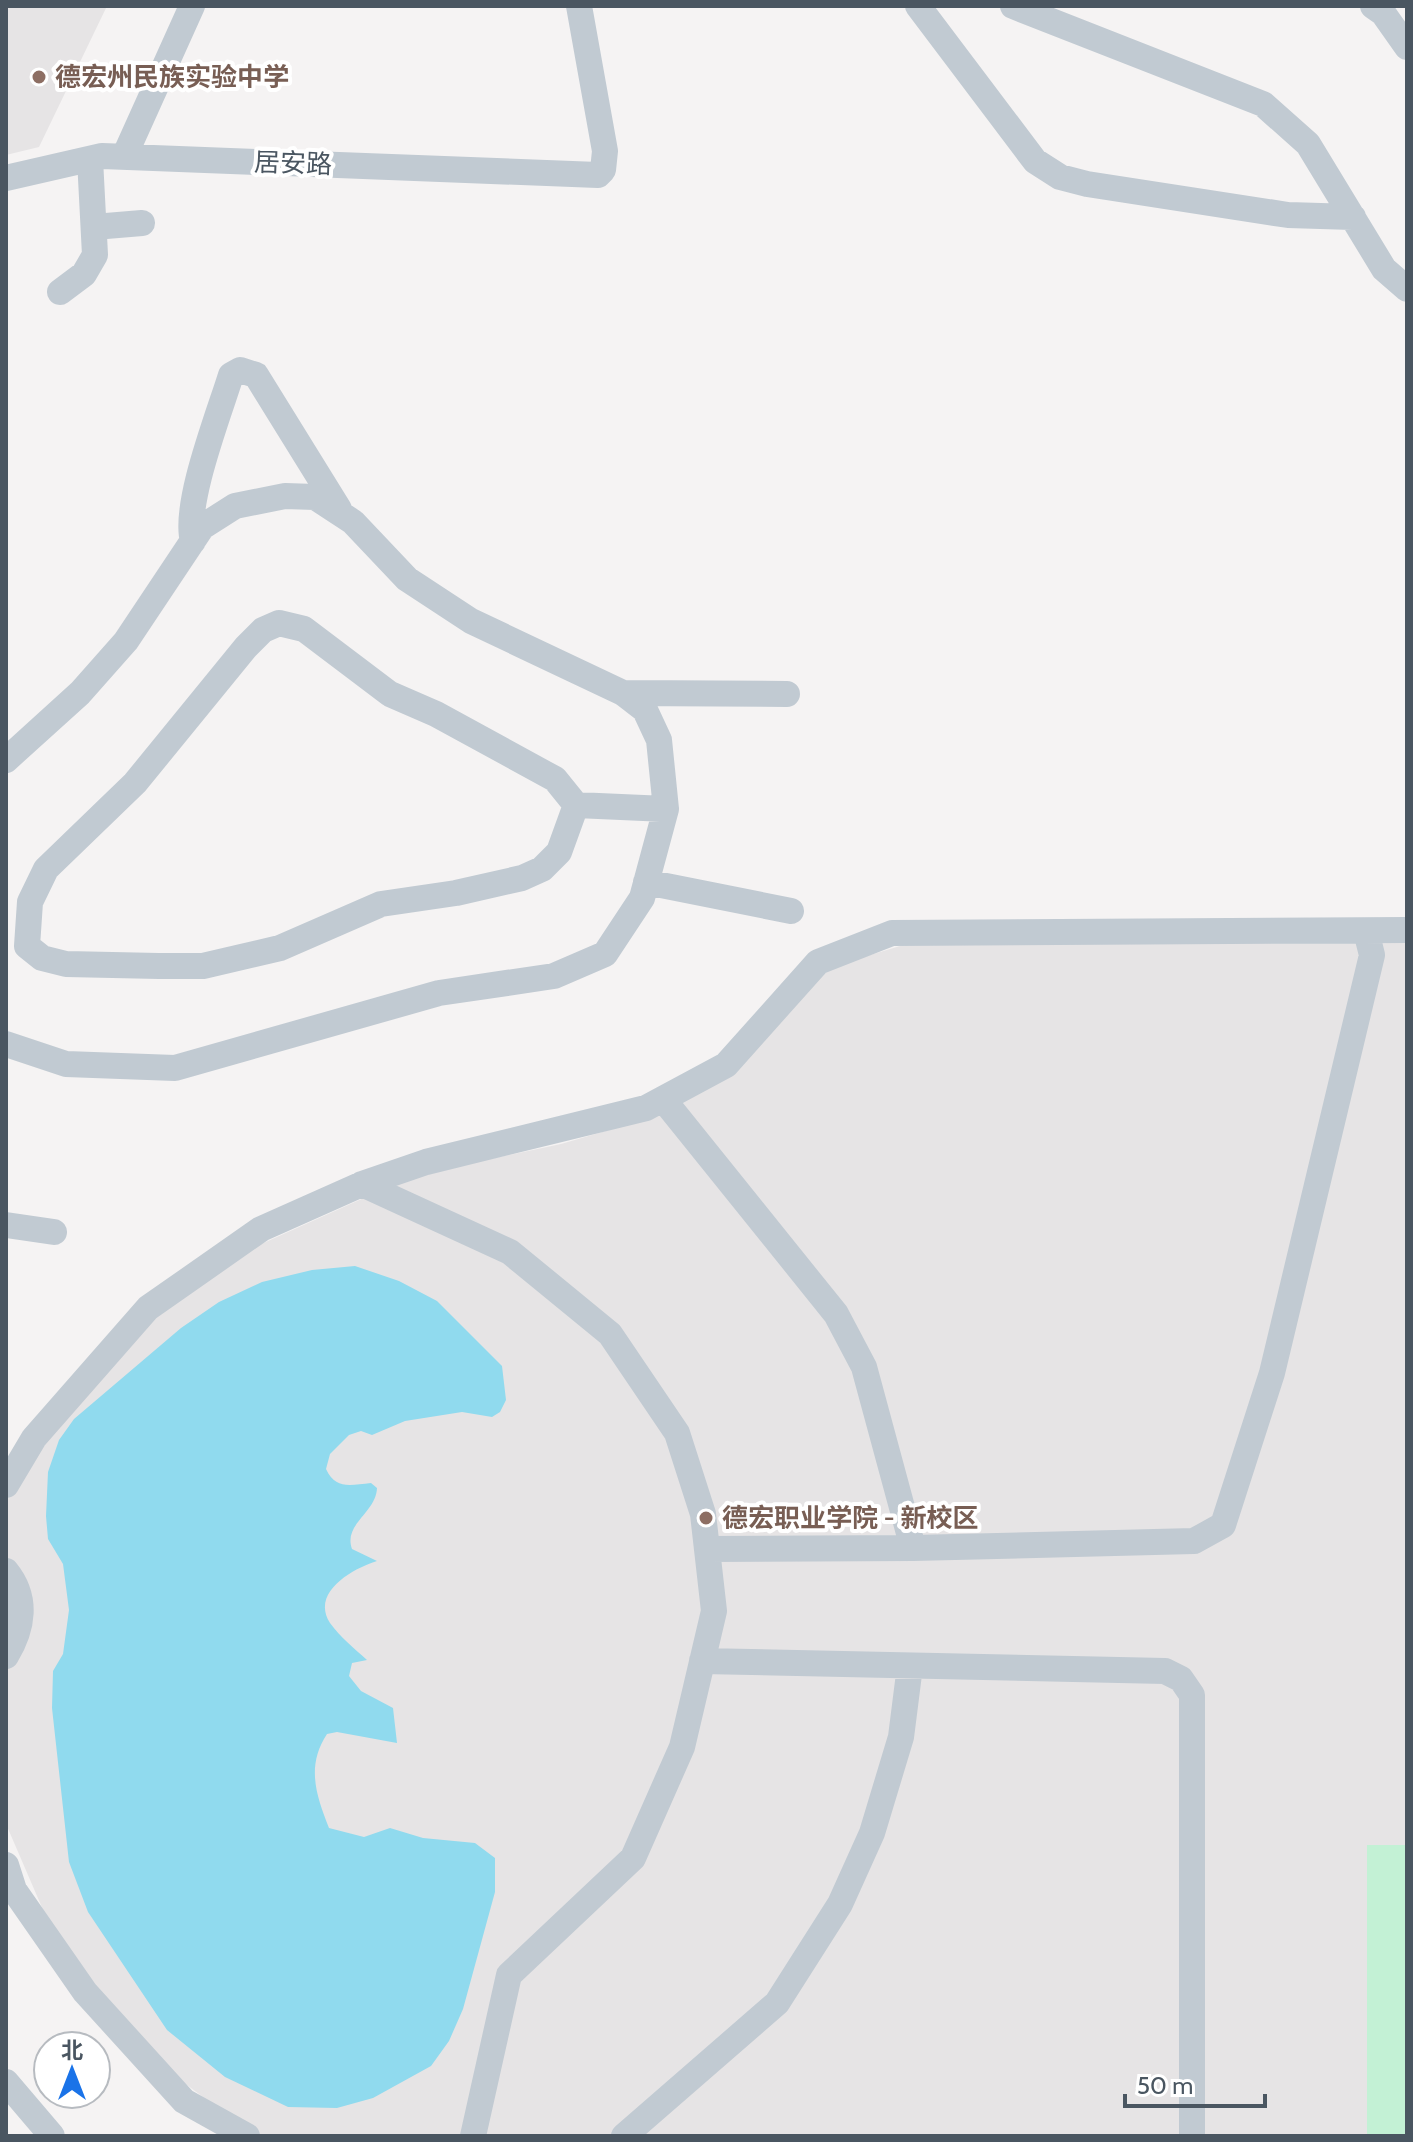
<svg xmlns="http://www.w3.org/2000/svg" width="1413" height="2142" viewBox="0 0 1413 2142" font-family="Cabin,'Noto Sans SC',sans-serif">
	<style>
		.education { fill: #e6e4e5 }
		.green { fill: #c3f1d5 }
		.water { fill: #90daee }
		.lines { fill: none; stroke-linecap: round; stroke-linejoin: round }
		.minor { stroke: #c1cad2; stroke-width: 26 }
		.education-dot { fill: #8d6e63; stroke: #fff; stroke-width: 3 }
		.labels { text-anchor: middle; stroke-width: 8; stroke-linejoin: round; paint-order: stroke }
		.education-label { font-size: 26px; font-weight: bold; fill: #785e54; stroke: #fff; text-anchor: start }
		.street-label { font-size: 26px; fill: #4a5661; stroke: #fff }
	</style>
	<rect width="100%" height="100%" fill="#f5f3f3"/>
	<path class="education" d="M6 6H107L39 147 6 155Z
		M1407 937V2136H255L171 2073 56 1940 6 1824V1652L18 1622 6 1564V1473L102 1352 239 1254 415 1175 561 1144 671 1112 817 971 910 943Z"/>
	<path class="green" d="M1367 1845H1407V2136H1367Z"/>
	<path class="water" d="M355 1266 399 1281 437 1301 502 1366 506 1400 500 1412 492 1417 462 1412 405 1421 372 1435 361 1431 349 1435 330 1454 326 1469C336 1490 350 1485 371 1483L377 1488C376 1513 343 1524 352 1549L377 1561C354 1568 310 1592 330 1623 340 1637 354 1648 367 1660L352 1663 349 1676 361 1691 393 1708 397 1743 337 1732 327 1734C306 1766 316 1795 329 1828L364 1837 390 1828 423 1838 475 1843 495 1858V1892L463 2009 449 2041 431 2066 373 2098 337 2108 288 2107 225 2077 167 2030 88 1912 69 1862 52 1708 53 1671 63 1654 69 1610 63 1564 48 1539 46 1516 48 1472 59 1440 74 1419 181 1328 219 1302 262 1282 312 1270Z"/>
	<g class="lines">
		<path class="minor" d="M918 6 1035 161 1060 177 1087 184 1288 215 1353 217
			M1013 6 1263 104 1308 144 1384 269 1407 289
			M1373 6 1383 13 1407 47
			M124 157 192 6
			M6 178 102 156 598 175 603 170 605 151 579 6
			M94 227 142 223
			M60 292 84 274 95 255 90 159
			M193 541C183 505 219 414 231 375L240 370 256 375 339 509
			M279 623 304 629 390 694 436 714 555 779 576 805 559 852 542 869 522 878 456 893 381 904 280 948 203 966H159L66 964 42 958 27 946 30 902 46 869 135 783 246 647 263 630Z
			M623 693 787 694
			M6 760 80 693 126 641 202 527 235 506 285 496 315 497 353 522 407 579 471 621 623 693 645 710 659 740 666 809 642 898 605 954 554 976 439 993 175 1068 66 1064 6 1044
			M576 805 666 809
			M646 882 791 911
			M663 1099 836 1314 864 1367 913 1548
			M362 1184 510 1252 610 1334 677 1433 703 1514 714 1611 682 1747 633 1858 509 1975 473 2136
			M6 1225 54 1232
			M6 1485 34 1438 148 1308 261 1229 362 1184 426 1162 646 1108 726 1065 818 962 892 933 1407 930
			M707 1549 913 1548 1194 1541 1223 1525 1272 1373 1372 955 1366 931
			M6 1571C28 1598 23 1628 6 1656
			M702 1661 1165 1671 1181 1679 1192 1695V2136
			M6 1865 14 1890 85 1992 184 2101 247 2136
			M6 2082 52 2136
			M624 2136 777 2003 840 1904 872 1833 901 1737 910 1666"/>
	</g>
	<g class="education-dot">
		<circle cx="39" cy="77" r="8"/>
		<circle cx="706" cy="1518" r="8"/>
	</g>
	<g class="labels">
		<g class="education-label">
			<text x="55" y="86">德宏州民族实验中学</text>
			<text x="722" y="1527">德宏职业学院 - 新校区</text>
		</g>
		<g class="street-label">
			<text transform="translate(293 163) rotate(2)" y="9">居安路</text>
		</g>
	</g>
	<rect width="1413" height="2142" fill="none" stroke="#4a5661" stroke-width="16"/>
	<g transform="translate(72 2070)"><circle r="38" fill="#ffffff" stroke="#b7bbc0" stroke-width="2"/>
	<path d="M0-6L14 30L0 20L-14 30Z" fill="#1a73e8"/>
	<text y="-12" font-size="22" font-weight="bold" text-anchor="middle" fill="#4a5661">北</text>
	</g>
	<path d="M1125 2094v12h140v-12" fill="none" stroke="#4a5661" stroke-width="4"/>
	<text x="1137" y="2094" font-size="24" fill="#4a5661" stroke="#ffffff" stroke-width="6" paint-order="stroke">50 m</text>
</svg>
